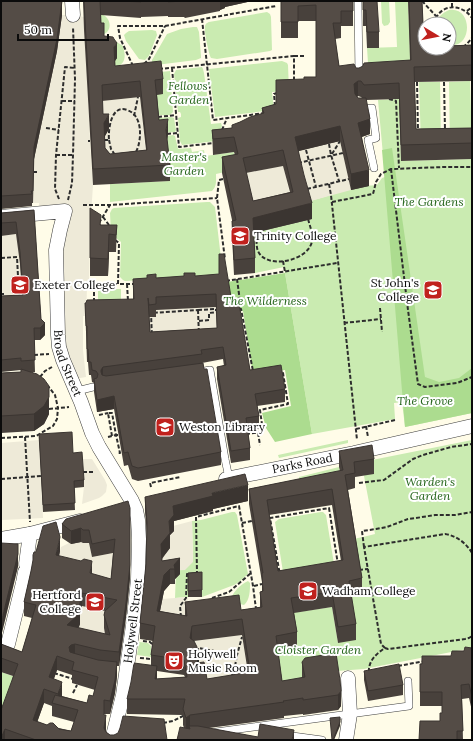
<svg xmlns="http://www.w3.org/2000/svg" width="473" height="741" viewBox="0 0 473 741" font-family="Lora,serif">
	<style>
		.green { fill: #caebb1 }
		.forest { fill: #acdc8f }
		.plaza { fill: #eeead8 }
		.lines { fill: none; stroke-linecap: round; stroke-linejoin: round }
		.service-casing { stroke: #3e3e3e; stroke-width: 8 }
		.minor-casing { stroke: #3e3e3e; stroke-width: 15 }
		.path { stroke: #2d2d2d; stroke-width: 2; stroke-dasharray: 4 2; stroke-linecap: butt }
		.service { stroke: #fff; stroke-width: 7 }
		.minor { stroke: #fff; stroke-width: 14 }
		.wall { fill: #48413c; fill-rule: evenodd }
		.shaded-wall { fill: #3b3531 }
		.building { fill: #544c46; stroke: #3b3531; fill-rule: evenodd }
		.labels { text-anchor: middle; stroke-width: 4; stroke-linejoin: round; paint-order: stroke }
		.park-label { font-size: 12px; font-style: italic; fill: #236419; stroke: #fff }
		.poi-label { font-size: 12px; fill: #0b0b0b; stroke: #fff; text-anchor: start }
		.street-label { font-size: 12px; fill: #0b0b0b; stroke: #fff }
	</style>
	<rect width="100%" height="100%" fill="#fffce8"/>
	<path class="green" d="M381 1H389L390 22 388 25 384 26 382 23Z
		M395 1H408L411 76 369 78 367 48 397 47Z
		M449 10C473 6 473 49 449 45V24H436C438 17 442 13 449 10Z
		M267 12 270 14 271 17 272 50 270 51 217 59 211 58 210 56C208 49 204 32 205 26 206 23 207 23 209 22Z
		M101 14C112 17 113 33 101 35Z
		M193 27H197L199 32 201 56V58L196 60 156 65 152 62V60L167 34 181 29Z
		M152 30 156 31 157 35 149 56 145 60 139 59 126 41 124 35 126 33 129 31Z
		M115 41 123 46C126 57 126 64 114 68Z
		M282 61 287 63 288 65 289 91 272 92 274 110 215 117 209 69Z
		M202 67 203 69 204 73 211 124 221 123 222 126 216 141 182 145 180 141 178 118 181 117V114L180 112H178L174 74 176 70Z
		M170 71 173 112 170 115H157L151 73Z
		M470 81 472 144H450L449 82Z
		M419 82H440L441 144 421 145Z
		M399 99 401 161 472 159V413L405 427 402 402 394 403 395 419 312 434 284 267 255 273 253 234 256 232 312 219 307 202C329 196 354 186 377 185L382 178 385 177 378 100Z
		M171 117 174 118 176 130 175 132 159 133 158 118Z
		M173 135 175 136 178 149 191 148 192 152 204 150 205 156 234 152 238 169 216 174C216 181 217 186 212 191L110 202V184L170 181 166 141 167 140V136Z
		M207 202H210L215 207 222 267C220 272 219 274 214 276L125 281 123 280 120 277 121 242 111 234 110 213 112 209 114 208Z
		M98 289H121V311L98 312Z
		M348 440V443L279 458 278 455Z
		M472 440V648L364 669 337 671 302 680 281 683 276 651 291 613 332 607 338 643 349 596 362 594 353 539 363 537 375 534 364 476 372 460Z
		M339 467 343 486 302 494 299 477Z
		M232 512H235L237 515 248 574 239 582 234 585 202 597V579H188V597L175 598 176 571 193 561 192 521 201 520Z
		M321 512H323L326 515 334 564 283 572 275 522 279 519Z
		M248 581 250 583C250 590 250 600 244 605L240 604 231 598C235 590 240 585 248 581Z
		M139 642 148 643 151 646V657L137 655Z
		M1 672 18 678 1 724Z"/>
	<path class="forest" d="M392 148 425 377 439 382 459 378 472 368V413L405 427 382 150Z
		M285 273 312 434 275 442 266 428 262 413 291 406 285 370 253 375 243 311 232 312 227 282Z"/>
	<path class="plaza" d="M62 15H73L84 17V31L86 32 90 141 93 185 90 230 89 283 88 284 87 288 86 316H83V350L86 377 74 379 58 335 65 211 39 213V203H33L34 159 57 51Z
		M140 97 147 166 107 167 103 131 102 101Z
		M340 141 351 190 307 202 295 152Z
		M283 165 293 207 253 216 243 174Z
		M17 234 18 251 20 264H22L20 267 23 307 1 308V236Z
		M216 307 217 341 150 345 148 310Z
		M39 440 43 518 2 520 1 443Z
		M82 459H92L105 480 107 485 106 492 102 496 99 498 82 504 84 487Z
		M192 521 193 562 185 570 162 571 161 559 166 554 165 550 170 549 169 533 173 526Z
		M88 539 92 557 114 553 110 592 56 569 61 547 69 543 71 544Z
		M188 597 185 617 153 614 162 599Z
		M81 603 105 611 107 631 105 641 76 630 79 627 80 624 79 621Z
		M242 635 250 688 199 678 188 642Z"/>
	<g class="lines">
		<defs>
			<path id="service" d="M358 1 359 77
				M360 109 372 108 376 138 368 140 374 168
				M199 372 210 370 225 459 229 478
				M77 391 93 387
				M216 732 409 706 408 681
				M285 735 322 740"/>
			<g id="minor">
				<path d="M72 1 73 15"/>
				<path id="s1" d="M1 217 65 211 60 230 56 250 58 335 59 347 63 360 81 402 92 433 99 447 132 501 136 510 138 520 139 539 138 579 134 618 123 695 112 740"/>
				<path id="s2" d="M226 479 354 453 472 426"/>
				<path d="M1 539 30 534 80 521"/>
				<path d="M26 564 30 534"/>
				<path d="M1 649 6 647 8 644 23 583 25 572"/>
				<path d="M346 740 350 714 348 678"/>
			</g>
		</defs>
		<use href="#service" class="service-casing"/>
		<use href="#minor" class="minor-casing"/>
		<path class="path" d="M422 1 436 16
			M452 7V1
			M467 11 472 7
			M202 19 213 120 265 113
			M434 24C438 4 461 2 472 18
			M463 47 467 44 472 38
			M294 56H304
			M144 64 149 59 165 26
			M133 66 120 38 118 26H165L276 6
			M172 68 179 147 214 143
			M159 69 294 56V81
			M417 82 418 131
			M444 82 445 130
			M389 99 396 101 399 168
			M62 101H75
			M275 106 274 94 277 93
			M134 116 138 97
			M158 117 176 115
			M46 128 59 130
			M222 130 227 118
			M167 134 177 133
			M104 140H109C108 130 111 104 127 110 143 115 142 140 136 152
			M109 140 111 149 115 155
			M88 141H90
			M329 144 331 155 339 181
			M306 150 316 187
			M332 154 340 141
			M56 155H73
			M298 163 343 153
			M391 169 408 310 418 384 425 387 457 383 472 377
			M34 172H37
			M223 179 219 180 217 198 225 259
			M329 184 331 195 357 440
			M307 189 349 179
			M59 199 55 189 56 155 65 67 75 68
			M68 200 72 183 73 155 75 79 73 27
			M332 202 373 194 376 182 381 174 391 169 445 167H472
			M83 205H110L217 198
			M103 217 109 225V226
			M99 223 110 205
			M269 233 256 235C257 240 256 247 258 251 266 270 309 261 312 241 313 234 310 226 308 219
			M115 240 119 243 118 284H134
			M1 258 17 257 19 296
			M283 261 285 272
			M237 279 241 309
			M226 281 337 263
			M127 284 128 301
			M1 294H4
			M94 302V285L118 284
			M380 308 382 332
			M239 309H241L253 371
			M198 310 199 336 152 339 151 313Z
			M198 310 216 309V311
			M199 321 209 320V313L217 312
			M344 323 381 319
			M34 355 49 354
			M40 377 45 371 52 367
			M49 409 69 407
			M99 415 108 413
			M366 426 368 437
			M356 429 395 420
			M258 433 260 445
			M246 434 263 432 260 410 288 404 283 373H282
			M112 436 108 413H112L116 435H118
			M25 437 30 522
			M108 437 116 435 120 453H118
			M1 438 36 436 53 426 57 419 58 408 55 395 48 386
			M83 472H93
			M1 479 41 476
			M359 483 384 480 413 459 423 455 451 447 472 444
			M151 487 150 483 181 477
			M329 508 339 571 281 581 270 518Z
			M242 523 252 521
			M364 547 362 531 376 529 387 527 408 519 416 518 435 515H455L472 512
			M359 570 368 569
			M195 573H197L196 517 239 506 253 586 256 609
			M254 586 262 584
			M212 598 229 592 251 573
			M181 617 180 606 186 598 187 574H189
			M143 641 150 642 153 645V648
			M385 648 381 644 364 547 445 534C457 536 466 543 472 553
			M140 658 151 659
			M198 664V648L237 655 242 637
			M398 666 425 661
			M369 672C368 661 377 653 385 648L388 649 465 639 469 638 472 636
			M54 673 73 679 74 677
			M231 677 234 672 237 655
			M73 693 77 685
			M163 723 173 721 185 715"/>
		<use href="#service" class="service"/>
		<use href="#minor" class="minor"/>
	</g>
	<path class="wall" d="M1 1H62V15L57 51 34 159 33 203H32V206L1 209Z
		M83 1H252L225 7V8L220 10V11L185 18 184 17H168V16L141 17V18L101 15V23L104 36 117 58 115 61V66L163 79V94L157 95 159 120 168 134 167 140 170 165V181L93 185 84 30ZM140 97 146 150 110 154 105 148 104 137 109 129 103 114 102 101Z
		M281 1H353V26H341V38L335 39 339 66 356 68H359L410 60 408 1H422L424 46 472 45V81L414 82 416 129 472 128V159L401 161 399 99 366 100 370 134 362 137 369 186 351 190 340 141 298 151 312 219 254 233 255 258V273L234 275 232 236V220L222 173V157L235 155 234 152 213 155 212 130 232 128 240 122 262 114V108L276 104 304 79 316 77V21H298V38H281ZM358 96 361 97 362 98H358L357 97ZM283 166 290 192 253 201 246 173Z
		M363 1 379 32V48H367L366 26H363Z
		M90 208 101 225H117L116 252H109L108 276H90Z
		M34 210 41 319 45 335 40 340H34L35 372H31L49 414 44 424 34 431 1 433V373L21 372V370L1 372V296L22 295 20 264 16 234 1 236V213Z
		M195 276 232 303 250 370 285 389V402L257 406 259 416V429L248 431 250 448V460L231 463 217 379V367L224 366 223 359 202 363 221 452V465L138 481 132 479 128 465 124 466 114 409 97 412 94 392V383L92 382 91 375H89L88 362H87L85 303 133 299V279ZM216 307 217 328 150 332 149 317H156V310Z
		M39 434 73 453 84 480V487L74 488 75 510 43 512Z
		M339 451 374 459V474L355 477V488L348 490 362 578V594L351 596 356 624V640L338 643 332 607 294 613 297 632V648L278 651 282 681 302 678V662L336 653 341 706 338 710 303 715V714L284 716V718L209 728 258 737 294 740H177L184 728 183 725V715L127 714V699L151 665V655L153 641 140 639V623L146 564 147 535 145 512V497L248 501 213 509V511L174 521V531L170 535V548L162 559V561L180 558V574L175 579V584H170L164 591 160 611 185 616V602L241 610 260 607V592H262V582L249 504V489L340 471 339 467ZM332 505 341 561 278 571 269 515ZM242 635 248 673 207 679 197 663 194 641ZM157 671 184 675 185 677 157 679Z
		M1 498 2 511V523H1Z
		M66 519 130 539V578L126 617 119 666H117V676L115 693 110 714H104L106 729V732L110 735 167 740H1L13 676 1 672V644L22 652 32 618 24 616V602L31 571 33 563V555L60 551 59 556 92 574 111 579 113 553 92 557 89 543H83L81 542 71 544 62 538V524ZM82 606 105 611 104 615V628L105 634 78 628 80 624V614ZM57 670 72 675V683L95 690 93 696 87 703 62 696V695L54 679ZM44 703 52 706V716L74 722 71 731 47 725 37 722Z
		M202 572V597H188V573Z
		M472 648V711L469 698 462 699 463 740H419L440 721 442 713V706H420V664L451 656Z
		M364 671 403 685V695L368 701 364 680Z"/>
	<path class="shaded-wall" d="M220 1H252L225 7V8L220 10Z
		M62 3V15L57 51 34 159 33 203 34 147Z
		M117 43V58L114 62V47Z
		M358 81V96L354 99V84Z
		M109 114V129L104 138V123Z
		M168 119V134L166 146V130Z
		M370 119V134L358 138V123Z
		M340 126V141L295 152V137Z
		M369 170V186L351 190V174Z
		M312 203V219L253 233V218Z
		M109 234V252L108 276V259Z
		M45 323V335L40 340V328Z
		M103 367V380L101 382V370Z
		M114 396V409L97 412V400Z
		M49 397V414L44 424 34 431V414Z
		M248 485V501L213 509V511L174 521V531L170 535V548L161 559V544L169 521 173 506 212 493Z
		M130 526V578L126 617 119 666V652Z
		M81 528V542L71 544V531Z
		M60 537V551L56 569V555Z
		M18 544V567L1 637V623Z
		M180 558V574L175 579 174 565Z
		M92 561V575L90 573Z
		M170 569V584L164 591 157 626V611L164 575Z
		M82 593V606L80 614V624L79 627 67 639V625Z
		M192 626V641L190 638Z
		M75 644V657L71 658 69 661V647L71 645Z
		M57 656V670L49 691V677Z
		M117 662V676L115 693 110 714V701Z
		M157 666V681L155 679Z
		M62 682V695L59 704H58V694Z
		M44 689V703L33 734V720Z
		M341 691V706L338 710V695Z
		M104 700V727L106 715V729L104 740Z
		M190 715V730L189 726V731L186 733V718Z
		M340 717V726L334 740H333Z
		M5 729V740H1V738Z
		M294 730V740H292Z"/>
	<path class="building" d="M1 1H62L57 39 34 147 33 191H31L32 194 1 196Z
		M84 1H100L101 23H104V36L113 37 114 39 117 43 114 47 115 66 161 61 163 79 155 80 159 120 168 119 166 130 170 165 93 169ZM140 81 147 150 110 154 105 148 104 123 109 114H103L102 85Z
		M121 1H144H141V2Z
		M168 1H182L168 2Z
		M281 1H353V11H341V23H333L339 66 354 64 356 68H359L363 66 364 63 411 60 409 1H422L424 46H425V48H449V46L472 45V65L414 67 416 129 472 128V143L401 145 399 83 364 85 361 81H358L354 84 355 94 358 98H366L370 119 358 123 369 170 351 174 340 126 295 137 304 175 312 203 253 218 255 258 234 260 232 221 236 220 222 157 238 154 234 137 213 139 212 130 232 128V125L240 122 250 117 264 113 262 108 276 104V80L304 79V77H316V5L298 6V22H281ZM283 150 293 192 253 201 243 158Z
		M363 1H377L379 32H367L366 10H363Z
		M90 208 101 215 100 225H117L116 235 109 234 108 259 90 258Z
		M34 210 41 319 45 323 40 328H34L35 360 21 361V358L1 360V296L23 295 20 252 16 222 1 223V213Z
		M219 254H224L232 303H239L250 370 281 365 285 389 255 394 259 416 246 418 250 448 231 451 217 367 226 365 223 347 201 350 202 354 103 367 101 370V372L102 375 106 376 203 363 204 369H207L221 452 138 468 132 466 128 452 124 453 114 396 97 400 94 379 97 378 98 374 96 371 92 370 91 362H89L88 349H87V326H86L85 303H86L87 300 134 299 133 279 147 278V275L156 274V278L184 276V273H195V276L219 274ZM216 294 217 328 150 332 148 298 149 305 156 304V297Z
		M21 369 37 374 44 379 49 386V397L44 406 34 414 1 416V373L21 372Z
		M72 432 73 453 82 452 84 480 74 481 75 503 43 505 39 434Z
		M372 445 374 459 354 462 355 473 345 475 362 578 349 581 356 624 338 627 332 592 291 598 297 632 276 636 282 681 305 677 302 662 305 658 336 653 340 680 341 691 338 695 303 700V698L283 701 284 702 190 715 186 718 183 709 185 699H127L131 682 134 663 157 666 155 679 187 677 184 660 151 655 155 626 140 623 146 564 147 523 145 497 245 474 248 485 212 493 213 496 173 506 174 515 169 521 170 533 161 544 162 561 180 558 174 565 175 569H170L164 575 157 611 187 616 185 602 239 595 241 610 262 607 260 592 263 591 262 573H263L249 489 343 470 339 451ZM332 489 343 560 278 571 267 500ZM242 619 250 672 207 679 204 662 196 663 197 647 194 641 190 638 192 626Z
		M128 501 130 508V565L126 603 119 652 100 650 75 644 71 645 69 647 70 652 73 653 98 660 117 662 115 680 110 701 104 700V715H106L104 728 106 732 110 735H114L118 733 120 728 123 716 164 719 167 740H36L5 729 1 738V710L18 664 1 658V644L22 652 36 605 24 602 31 571 33 560V555L34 552H36L43 526 56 522 60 537 56 555 81 561 84 559 92 561 90 573 111 579 115 539 92 544 89 530H83L81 528 71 531 62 524 66 519ZM82 593 117 600 105 611 104 615 110 635 67 625 79 614 80 610 79 608ZM57 656 74 662 72 670 98 677 93 696 89 695 87 703 55 695 52 703 78 710 71 731 59 729 53 723H50L47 725 33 720 44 689 58 694 62 682 49 677Z
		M1 543 18 544V554L1 623Z
		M202 572V590L188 591V573Z
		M465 647 472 648V697L469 684 461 685 463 731H457V740H419L420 721H440V713H442V692H420V664H422V656H451L452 651H464Z
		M399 664 403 685 368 691 364 671Z
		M340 717V722L333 740H332L330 718Z
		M260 724 294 730 292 740H177L180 727 190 729 189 726H198L258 737Z"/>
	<defs>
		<symbol id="university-square" viewBox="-11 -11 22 22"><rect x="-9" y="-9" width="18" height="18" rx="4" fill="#c0211d" stroke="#fff"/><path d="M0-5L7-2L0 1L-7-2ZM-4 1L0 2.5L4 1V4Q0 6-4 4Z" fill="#fff"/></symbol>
		<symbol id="theatre-square" viewBox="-11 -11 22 22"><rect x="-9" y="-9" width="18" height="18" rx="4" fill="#c0211d" stroke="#fff"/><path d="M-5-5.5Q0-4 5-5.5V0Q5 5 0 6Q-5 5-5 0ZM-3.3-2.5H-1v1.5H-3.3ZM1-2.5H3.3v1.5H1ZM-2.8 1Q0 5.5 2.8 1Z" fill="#fff"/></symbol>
	</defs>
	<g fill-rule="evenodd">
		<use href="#university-square" x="229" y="225" width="22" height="22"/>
		<use href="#university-square" x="9" y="274" width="22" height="22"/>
		<use href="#university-square" x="422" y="279" width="22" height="22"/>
		<use href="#university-square" x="154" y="416" width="22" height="22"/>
		<use href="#university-square" x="297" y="580" width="22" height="22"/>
		<use href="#university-square" x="84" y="591" width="22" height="22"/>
		<use href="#theatre-square" x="163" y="650" width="22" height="22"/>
	</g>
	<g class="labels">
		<g class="park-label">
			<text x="189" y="90">Fellows'<tspan x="189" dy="14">Garden</tspan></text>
			<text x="184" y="161">Master's<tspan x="184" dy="14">Garden</tspan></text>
			<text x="429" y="206">The Gardens</text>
			<text x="265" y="305">The Wilderness</text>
			<text x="425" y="405">The Grove</text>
			<text x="430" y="486">Warden's<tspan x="430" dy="14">Garden</tspan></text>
			<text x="318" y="654">Cloister Garden</text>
		</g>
		<g class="poi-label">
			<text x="254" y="240">Trinity College</text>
			<text x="419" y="287" text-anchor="end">St John's<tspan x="419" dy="14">College</tspan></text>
			<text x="34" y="289">Exeter College</text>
			<text x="179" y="431">Weston Library</text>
			<text x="322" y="595">Wadham College</text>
			<text x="81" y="599" text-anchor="end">Hertford<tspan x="81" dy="14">College</tspan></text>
			<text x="188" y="658">Holywell<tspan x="188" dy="14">Music Room</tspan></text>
		</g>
		<g class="street-label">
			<text dy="4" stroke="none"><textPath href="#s1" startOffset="219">Broad Street</textPath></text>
			<text dy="4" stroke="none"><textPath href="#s2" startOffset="78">Parks Road</textPath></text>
			<text transform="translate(133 621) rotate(-83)" y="4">Holywell Street</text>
		</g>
	</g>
	<rect width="473" height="741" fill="none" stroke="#0b0b0b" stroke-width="4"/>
	<g transform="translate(437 36) rotate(100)"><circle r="19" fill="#ffffff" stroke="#9d9d9d"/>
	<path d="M0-3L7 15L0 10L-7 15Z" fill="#c0211d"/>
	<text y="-6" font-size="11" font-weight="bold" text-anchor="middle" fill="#0b0b0b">N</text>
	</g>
	<path d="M18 34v6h90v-6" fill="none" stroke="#0b0b0b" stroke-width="2"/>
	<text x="24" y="34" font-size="12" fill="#0b0b0b" stroke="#ffffff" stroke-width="3" paint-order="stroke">50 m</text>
</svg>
